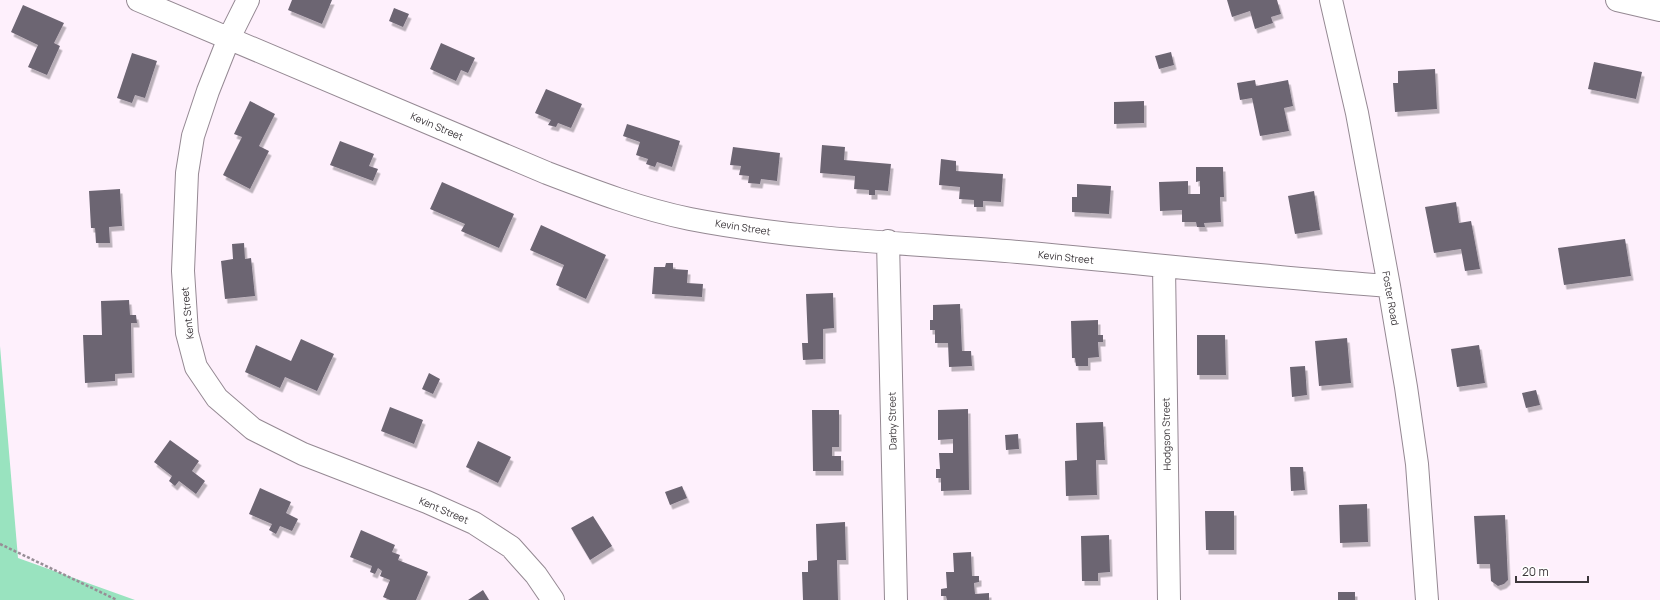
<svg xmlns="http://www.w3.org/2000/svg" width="1660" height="600" viewBox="0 0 1660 600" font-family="Manrope,sans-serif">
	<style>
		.green { fill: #99e3bf }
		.building { fill: #6c6572; filter: url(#shadow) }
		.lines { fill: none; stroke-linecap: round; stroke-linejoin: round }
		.minor-casing { stroke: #958993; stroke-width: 24 }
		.path { stroke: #978e96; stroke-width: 2.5; stroke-dasharray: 3 2; stroke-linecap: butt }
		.minor { stroke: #fff; stroke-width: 22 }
		.labels { text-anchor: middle; stroke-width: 4; stroke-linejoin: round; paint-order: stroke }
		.street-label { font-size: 10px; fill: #3b363a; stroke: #fff }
	</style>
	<defs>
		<filter id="shadow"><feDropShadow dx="2.5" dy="4.5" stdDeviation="0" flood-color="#0004"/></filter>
	</defs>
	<rect width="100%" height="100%" fill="#fef0fc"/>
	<path class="green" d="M0 346 18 558 135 600H0Z"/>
	<path class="building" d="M292 0H332L322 24 288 10Z
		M1227 0H1277L1281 14 1271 17 1273 23 1255 29 1250 11 1232 17Z
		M23 5 64 23 54 43 60 46 47 75 28 67 38 45 11 32Z
		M394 8 409 14 403 27 389 21Z
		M441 43 475 58 468 73 461 70 456 81 430 69Z
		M1171 52 1174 65 1159 69 1155 56Z
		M132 53 157 61 145 98 135 95 132 103 117 98Z
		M1594 62 1642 72 1636 99 1588 89Z
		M1435 69 1437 109 1395 112 1393 83H1398V71Z
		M1255 80 1256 86 1288 80 1293 106 1284 108 1289 131 1260 136 1252 98 1240 100 1237 83Z
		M546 89 582 104 571 128 558 123 556 127 548 125 551 120 535 113Z
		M250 101 275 114 259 146 269 151 250 189 223 175 242 137 234 134Z
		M1144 101V123L1114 124V102Z
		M627 124 680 141 672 167 657 162 655 167 646 164 648 159 636 155 640 142 623 136Z
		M340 141 374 154 369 166 378 169 373 181 330 165Z
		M822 145 845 147 844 160 891 164 888 191 875 190V195H869V190L854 189 855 176 820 173Z
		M733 147 780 153 777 181 761 179 760 184 748 183 749 176 739 175 741 166 730 165Z
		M941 159 956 161V171L1003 174 1001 202 983 201V207H974V200L959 199 960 187 939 185Z
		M1196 167H1223L1224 197H1220L1221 222 1204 223 1205 227H1197L1196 222H1182V210L1160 211 1159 182 1188 181V194H1200V181L1196 182Z
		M442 182 514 214 499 248 461 231 465 224 430 209Z
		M1077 184 1111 186 1109 214 1072 212V197H1077Z
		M120 189 122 226 109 227 110 243H96L95 228H91L89 191Z
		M1314 191 1320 230 1295 234 1288 196Z
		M1456 202 1459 223 1471 221 1480 269 1465 271 1461 249 1434 253 1425 207Z
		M541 225 606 255 586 299 556 285 564 265 530 250Z
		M1625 239 1631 276 1564 285 1558 248Z
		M244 243 245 259 251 258 255 296 225 299 221 261 233 259 232 244Z
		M666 263H673V269L688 270 687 283 703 284 702 297 652 294 654 267H665Z
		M833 293 834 328 823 329V359L803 360 802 343H808L806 294Z
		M129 300 130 315H136L137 323H131L132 373 115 374V381L85 383 83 335H102L101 301Z
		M960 304 962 351H971L972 366 949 367 948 343H935V330H930V320H933V305Z
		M1098 320V335H1103V342H1098L1099 357 1088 358V366H1076L1075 358H1072L1071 321Z
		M1197 335H1225L1226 375H1197Z
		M1347 338 1351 383 1319 386 1315 341Z
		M301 339 334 354 317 391 285 377 280 388 245 372 256 345 291 361Z
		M1479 345 1485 383 1457 387 1451 349Z
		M1305 366 1307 395 1292 397 1290 367Z
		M429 373 440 379 433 394 422 389Z
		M1536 390 1540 405 1526 408 1522 393Z
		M390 407 423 420 414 444 381 431Z
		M968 409 969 490 941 491V478H936V469H940L939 453H953V439L938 440V410Z
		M812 410H839V447H832V456H841V471H813Z
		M1103 422 1105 460H1096L1097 495 1066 496 1065 461 1077 460 1076 423Z
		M1018 434 1019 449 1006 450 1005 435Z
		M170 440 199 461 192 471 205 481 196 494 179 481 175 486 169 481 172 476 154 462Z
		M478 441 511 457 498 483 466 467Z
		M1290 467H1303L1305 490 1291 491Z
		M682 486 687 498 670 505 665 492Z
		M260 488 291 502 286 513 298 519 292 531 280 526 276 534 269 530 272 524 249 514Z
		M1367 504 1368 542 1340 543 1339 505Z
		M1205 511H1234V550H1206Z
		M1505 515 1508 580 1504 584 1498 586 1491 581 1490 564H1477L1474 516Z
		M593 516 612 546 590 560 571 528Z
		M845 522 846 560H837L838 600H803L802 572H808V561L817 560 816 524Z
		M361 530 395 545 392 552 400 555 398 560 428 572 416 600H390L383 597 390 580 380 576 382 571 378 568 375 574 370 572 372 566 350 557Z
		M1109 535 1110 572 1098 573V581H1082L1081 536Z
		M971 552 972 576H979V582L974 583 975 594 989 593V600H947L946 596H941V589L947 588 946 572H954L953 553Z
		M483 590 489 600H468Z
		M1338 592H1355V600H1338Z"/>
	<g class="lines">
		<defs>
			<path id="minor" d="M138 0 547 173C594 191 641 209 690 219 798 240 908 243 1018 252 1141 263 1265 277 1389 286
				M248 0 229 38 208 91 193 136 187 173 183 271 187 333 196 367 217 398 253 429 303 454 427 502 474 523 511 547 536 575 553 600
				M1331 0 1357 113 1389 286 1406 387 1417 464 1427 600
				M1617 0 1660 10
				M888 241 896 600
				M1164 267 1169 600"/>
		</defs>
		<use href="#minor" class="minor-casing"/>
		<path class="path" d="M0 544 117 600"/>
		<use href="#minor" class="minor"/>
	</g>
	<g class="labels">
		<g class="street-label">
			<text transform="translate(437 126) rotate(23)" y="4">Kevin Street</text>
			<text transform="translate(743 227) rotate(9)" y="4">Kevin Street</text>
			<text transform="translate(1066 257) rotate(6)" y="4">Kevin Street</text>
			<text transform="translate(1391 298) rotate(80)" y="4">Foster Road</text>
			<text transform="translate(187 313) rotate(-96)" y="4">Kent Street</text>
			<text transform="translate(892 421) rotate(-91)" y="4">Darby Street</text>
			<text transform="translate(1166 434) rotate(-91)" y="4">Hodgson Street</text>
			<text transform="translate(444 510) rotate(23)" y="4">Kent Street</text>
		</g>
	</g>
	<path d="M1516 576v6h72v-6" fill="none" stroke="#3b363a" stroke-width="2"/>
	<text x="1522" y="576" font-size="12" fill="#3b363a" stroke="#ffffff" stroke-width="3" paint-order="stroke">20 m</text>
</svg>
